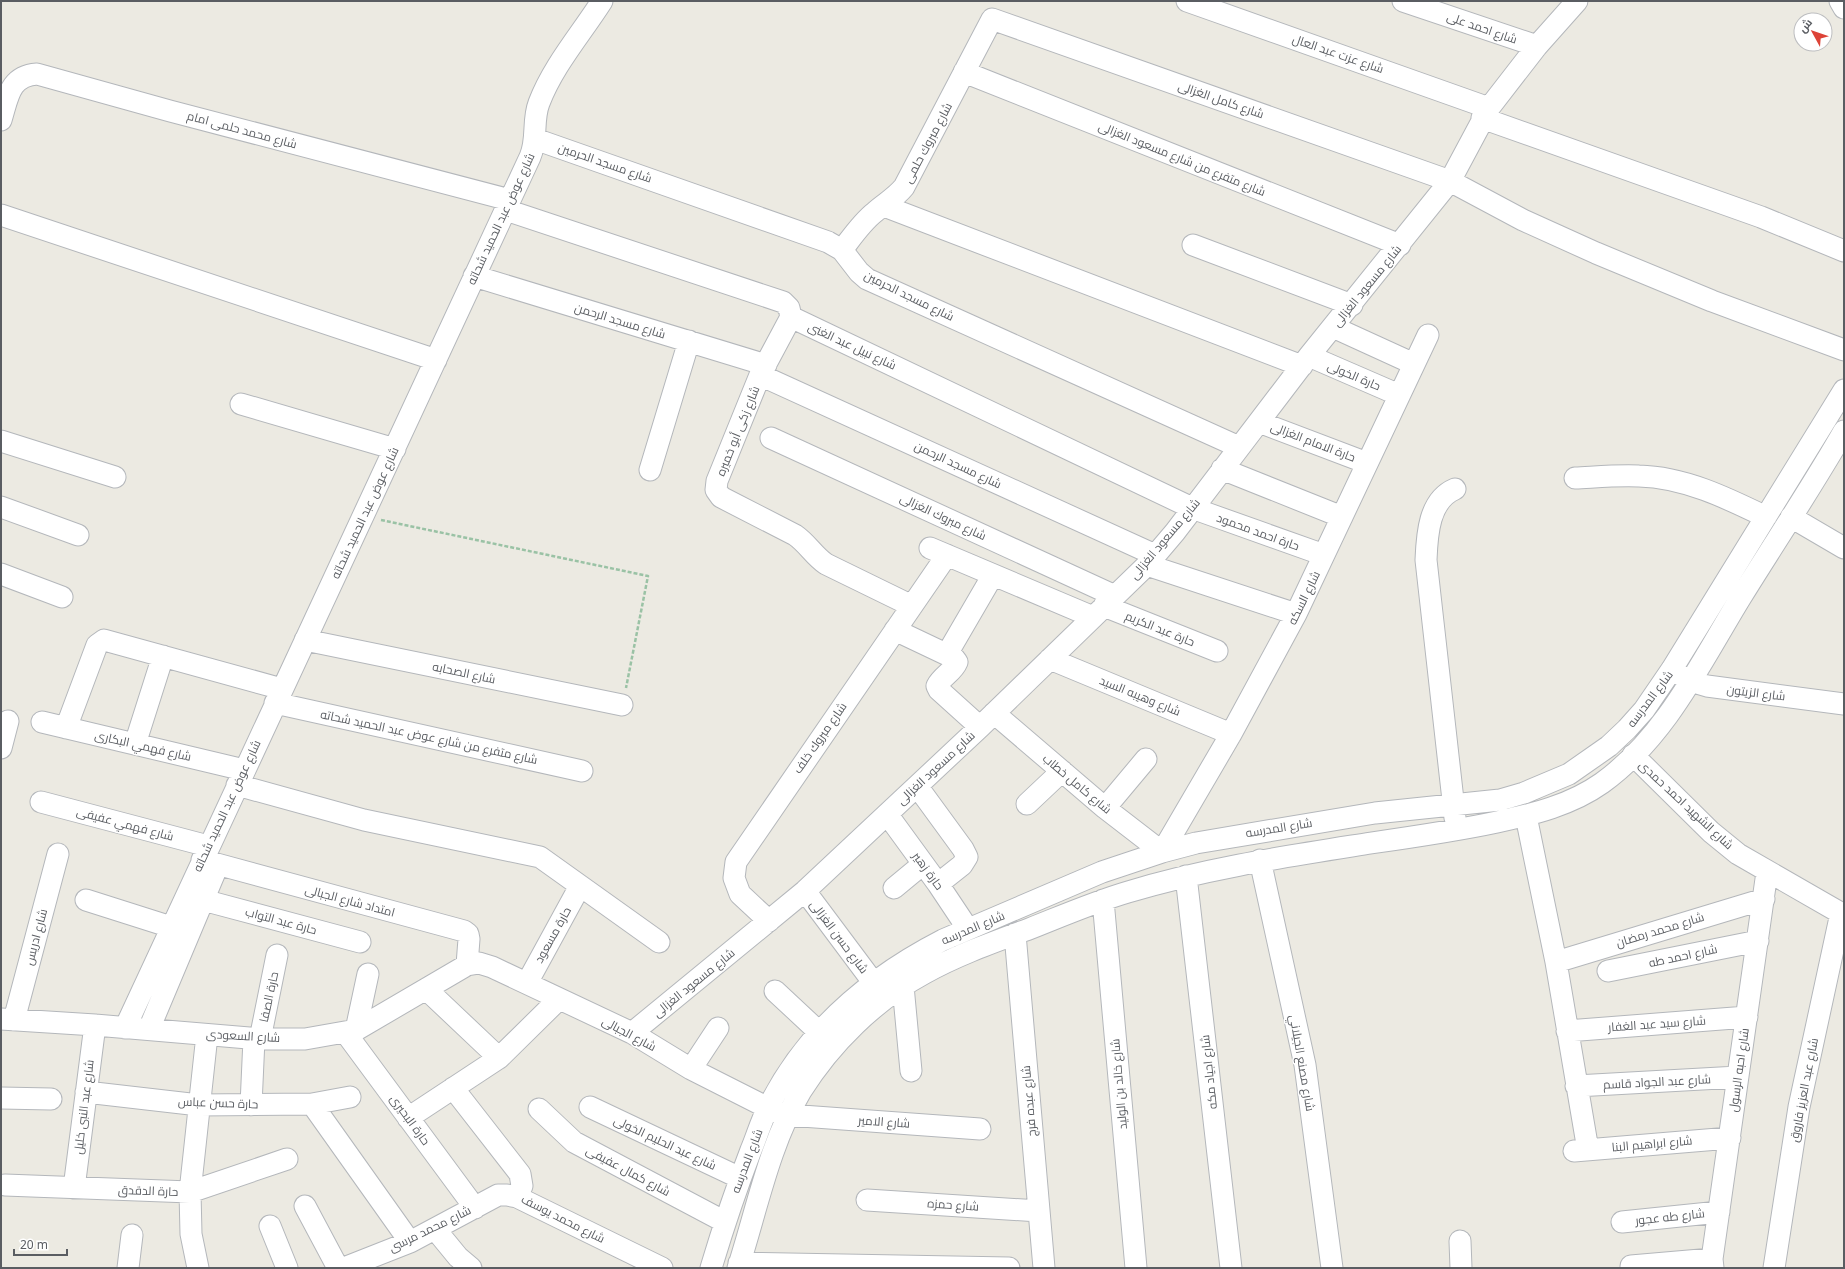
<svg xmlns="http://www.w3.org/2000/svg" width="1845" height="1269" viewBox="0 0 1845 1269" font-family="'Noto Sans',Cairo,sans-serif">
	<style>
		.lines { fill: none; stroke-linecap: round; stroke-linejoin: round }
		.minor-casing { stroke: #b4b7bb; stroke-width: 23 }
		.path { stroke: #9ac2a5; stroke-width: 2.5; stroke-dasharray: 4 2; stroke-linecap: butt }
		.minor { stroke: #fff; stroke-width: 21 }
		.labels { text-anchor: middle; stroke-width: 3; stroke-linejoin: round; paint-order: stroke }
		.street-label { font-size: 12px; fill: #5a5d62; stroke: #fff }
	</style>
	<rect width="100%" height="100%" fill="#eceae2"/>
	<g class="lines">
		<defs>
			<path id="minor" d="M1187 1 1489 108
				M1403 1 1537 46
				M1840 1 1844 8
				M964 72 1400 245
				M1482 118 1761 217 1844 251
				M1 120C8 98 9 76 37 74L170 111 510 200
				M535 139 828 242 842 250 859 272 867 279 1239 447
				M884 206 1302 366
				M506 210 783 302 789 308 791 317
				M1 215 436 360
				M1193 245 1352 305
				M842 250C852 237 862 222 875 212 885 203 895 198 904 187L992 19 1450 181 1523 220 1596 253 1712 301 1844 350
				M474 276 766 365
				M791 317 1192 508 1324 555
				M791 317 760 375 717 481 716 490 721 497 795 535C807 543 814 556 826 564L912 606
				M1333 327 1414 364
				M1309 356 1399 395
				M760 375 1155 555
				M241 404 395 449
				M1259 422 1367 463
				M771 438 1115 596
				M1 441 115 477
				M1222 469 1342 517
				M650 470 689 341
				M1575 478C1596 477 1618 475 1639 476 1684 477 1727 498 1766 517
				M1 507 78 535
				M1791 517 1844 548
				M930 548 1093 617
				M1147 565 1296 614
				M1 574 62 597
				M1104 606 1217 651
				M895 630 954 658 957 662C953 672 942 676 937 686L939 690 980 727
				M305 640 622 705
				M947 654 993 575
				M1050 659 1231 734
				M1679 674 1690 681 1707 686 1844 704
				M275 703 582 771
				M994 713 1105 808 1162 852 1231 734 1296 614 1428 335
				M42 722 244 770
				M66 728 97 645 104 640 282 689
				M135 744 163 656
				M1 748 8 721
				M1633 755 1711 832 1738 854 1844 915
				M237 785 364 820 540 857 659 942
				M917 786 963 849 967 857 962 865 938 884
				M41 802 208 846
				M1027 804 1062 771
				M1105 808 1146 759
				M887 814 938 884 968 929
				M1526 816 1556 962 1588 1150
				M1455 818 1426 560C1427 534 1429 500 1455 489
				M202 860 464 931 468 934 469 939 467 965
				M1260 860 1305 1065 1332 1268
				M1186 876 1231 1268
				M894 888 923 864
				M805 891 873 982
				M86 900 171 927
				M203 900 360 942
				M1103 900 1136 1268
				M769 921 740 894 734 878 736 862 947 555
				M1015 934 1044 1268
				M1556 962 1764 899
				M1608 971 1758 941
				M527 983 580 886
				M903 986 911 1071
				M426 989 499 1058
				M775 991 819 1032
				M1 1019 95 1025 260 1039H305L356 1030 467 965 479 963 492 967 632 1033 691 1069 768 1108 788 1115 980 1129
				M14 1020 58 854
				M125 1028 530 157C538 139 532 121 539 103 553 66 581 34 602 1
				M149 1029 218 865
				M356 1030 368 974
				M1567 1031 1747 1017
				M345 1032 475 1208
				M632 1033 805 891 980 727 1147 565 1175 532 1309 356 1450 181 1489 108 1537 46 1577 1
				M260 1039 277 955
				M691 1069 718 1028
				M1576 1086 1738 1077
				M453 1088 520 1174 522 1186 517 1197
				M86 1092 199 1105 312 1104 350 1097
				M1 1098 51 1099
				M312 1104 410 1242
				M251 1105 254 1039
				M590 1107 740 1178
				M539 1109 574 1142 725 1222
				M408 1118 499 1058 559 999
				M1574 1151 1730 1138
				M5 1185 190 1192 287 1159
				M74 1188 95 1025
				M867 1200 1039 1211
				M305 1206 338 1268
				M1622 1222 1719 1212
				M270 1226 287 1268
				M435 1229 458 1257 471 1268
				M1460 1241 1461 1268
				M739 1263 1009 1268
				M1631 1266 1712 1259
				M128 1268 132 1235
				M198 1268 191 1234 190 1192 207 1035
				M344 1268 410 1242 498 1195H507L517 1197 662 1268
				M711 1268C723 1228 736 1189 751 1150 757 1136 761 1121 768 1108 805 1033 869 978 943 940L1102 872 1162 852 1196 843 1375 813 1500 800 1524 793 1569 774 1609 746 1627 729 1644 710 1672 669 1844 390
				M738 1268C757 1209 769 1145 801 1091 831 1043 875 1000 925 973 957 955 994 942 1029 929 1062 916 1094 902 1128 892 1207 868 1289 856 1371 843 1413 837 1455 831 1497 822 1534 814 1571 805 1602 783 1666 737 1701 662 1741 597 1775 542 1812 487 1844 431
				M1713 1268 1712 1259 1767 872
				M1774 1268 1799 1107 1841 913"/>
		</defs>
		<use href="#minor" class="minor-casing"/>
		<path class="path" d="M381 520 648 576 626 688"/>
		<use href="#minor" class="minor"/>
	</g>
	<g class="labels">
		<g class="street-label">
			<text transform="translate(1482 28) rotate(19)" y="4">شارع احمد على</text>
			<text transform="translate(1338 54) rotate(19)" y="4">شارع عزت عبد العال</text>
			<text transform="translate(1221 100) rotate(19)" y="4">شارع كامل الغزالى</text>
			<text transform="translate(242 130) rotate(15)" y="4">شارع محمد حلمى امام</text>
			<text transform="translate(928 143) rotate(-62)" y="4">شارع مبروك حلمى</text>
			<text transform="translate(1182 159) rotate(22)" y="4">شارع متفرع من شارع مسعود الغزالى</text>
			<text transform="translate(605 163) rotate(19)" y="4">شارع مسجد الحرمين</text>
			<text transform="translate(501 219) rotate(-65)" y="4">شارع عوض عبد الحميد شحاته</text>
			<text transform="translate(1367 286) rotate(-51)" y="4">شارع مسعود الغزالى</text>
			<text transform="translate(909 296) rotate(26)" y="4">شارع مسجد الحرمين</text>
			<text transform="translate(620 321) rotate(17)" y="4">شارع مسجد الرحمن</text>
			<text transform="translate(852 346) rotate(25)" y="4">شارع نبيل عبد الغنى</text>
			<text transform="translate(1354 376) rotate(23)" y="4">حارة الخولى</text>
			<text transform="translate(738 431) rotate(-68)" y="4">شارع زكى أبو خميره</text>
			<text transform="translate(1313 442) rotate(21)" y="4">حارة الامام الغزالى</text>
			<text transform="translate(958 465) rotate(25)" y="4">شارع مسجد الرحمن</text>
			<text transform="translate(365 513) rotate(-65)" y="4">شارع عوض عبد الحميد شحاته</text>
			<text transform="translate(943 517) rotate(25)" y="4">شارع مبروك الغزالى</text>
			<text transform="translate(1258 532) rotate(20)" y="4">حارة احمد محمود</text>
			<text transform="translate(1165 539) rotate(-50)" y="4">شارع مسعود الغزالى</text>
			<text transform="translate(1304 598) rotate(-64)" y="4">شارع السكه</text>
			<text transform="translate(1160 629) rotate(22)" y="4">حارة عبد الكريم</text>
			<text transform="translate(464 673) rotate(12)" y="4">شارع الصحابه</text>
			<text transform="translate(1756 693) rotate(7)" y="4">شارع الزيتون</text>
			<text transform="translate(1140 696) rotate(22)" y="4">شارع وهيبه السيد</text>
			<text transform="translate(1650 699) rotate(-53)" y="4">شارع المدرسه</text>
			<text transform="translate(429 737) rotate(12)" y="4">شارع متفرع من شارع عوض عبد الحميد شحاته</text>
			<text transform="translate(820 738) rotate(-55)" y="4">شارع مبروك خلف</text>
			<text transform="translate(143 746) rotate(13)" y="4">شارع فهمي البكارى</text>
			<text transform="translate(936 768) rotate(-43)" y="4">شارع مسعود الغزالى</text>
			<text transform="translate(1077 784) rotate(40)" y="4">شارع كامل خطاب</text>
			<text transform="translate(1686 805) rotate(43)" y="4">شارع الشهيد احمد حمدى</text>
			<text transform="translate(227 806) rotate(-65)" y="4">شارع عوض عبد الحميد شحاته</text>
			<text transform="translate(125 824) rotate(15)" y="4">شارع فهمي عفيفى</text>
			<text transform="translate(1279 828) rotate(-9)" y="4">شارع المدرسه</text>
			<text transform="translate(928 871) rotate(54)" y="4">حارة زهير</text>
			<text transform="translate(350 901) rotate(15)" y="4">امتداد شارع الجبالى</text>
			<text transform="translate(281 921) rotate(15)" y="4">حارة عبد التواب</text>
			<text transform="translate(973 928) rotate(-23)" y="4">شارع المدرسه</text>
			<text transform="translate(1660 930) rotate(-17)" y="4">شارع محمد رمضان</text>
			<text transform="translate(553 935) rotate(-61)" y="4">حارة مسعود</text>
			<text transform="translate(36 937) rotate(-75)" y="4">شارع ادريس</text>
			<text transform="translate(839 937) rotate(53)" y="4">شارع حسن الغزالى</text>
			<text transform="translate(1683 956) rotate(-12)" y="4">شارع احمد طه</text>
			<text transform="translate(694 983) rotate(-39)" y="4">شارع مسعود الغزالى</text>
			<text transform="translate(269 997) rotate(-78)" y="4">حارة الصفا</text>
			<text transform="translate(1657 1024) rotate(-4)" y="4">شارع سيد عبد الغفار</text>
			<text transform="translate(629 1034) rotate(28)" y="4">شارع الجبالى</text>
			<text transform="translate(243 1036) rotate(3)" y="4">شارع السعودى</text>
			<text transform="translate(1302 1063) rotate(80)" y="4">شارع مصنع الجيلاني</text>
			<text transform="translate(1739 1070) rotate(-82)" y="4">شارع احبه الرسول</text>
			<text transform="translate(1209 1072) rotate(-96)" y="4">شارع اجياد مكه</text>
			<text transform="translate(1657 1082) rotate(-3)" y="4">شارع عبد الجواد قاسم</text>
			<text transform="translate(1119 1084) rotate(-95)" y="4">شارع خالد بن الوليد</text>
			<text transform="translate(1804 1090) rotate(-79)" y="4">شارع عبد العزيز فاروق</text>
			<text transform="translate(1029 1101) rotate(-95)" y="4">شارع عبده فرج</text>
			<text transform="translate(218 1103) rotate(2)" y="4">حارة حسن عباس</text>
			<text transform="translate(84 1107) rotate(-83)" y="4">شارع عبد النبى خليل</text>
			<text transform="translate(410 1120) rotate(54)" y="4">حارة البحيرى</text>
			<text transform="translate(884 1122) rotate(4)" y="4">شارع الامير</text>
			<text transform="translate(665 1143) rotate(25)" y="4">شارع عبد الحليم الخولى</text>
			<text transform="translate(1652 1144) rotate(-5)" y="4">شارع ابراهيم البنا</text>
			<text transform="translate(747 1161) rotate(-69)" y="4">شارع المدرسه</text>
			<text transform="translate(628 1171) rotate(28)" y="4">شارع كمال عفيفى</text>
			<text transform="translate(148 1191) rotate(2)" y="4">حارة الدقدق</text>
			<text transform="translate(953 1205) rotate(4)" y="4">شارع حمزه</text>
			<text transform="translate(1670 1217) rotate(-6)" y="4">شارع طه عجور</text>
			<text transform="translate(563 1219) rotate(27)" y="4">شارع محمد يوسف</text>
			<text transform="translate(430 1229) rotate(-26)" y="4">شارع محمد مرسى</text>
		</g>
	</g>
	<rect width="1845" height="1269" fill="none" stroke="#5a5d62" stroke-width="4"/>
	<g transform="translate(1813 32) rotate(310)"><circle r="19" fill="#ffffff" stroke="#bdbec0"/>
	<path d="M0-3L7 15L0 10L-7 15Z" fill="#dd4337"/>
	<text y="-6" font-size="11" font-weight="bold" text-anchor="middle" fill="#5a5d62">ش</text>
	</g>
	<path d="M14 1249v6h53v-6" fill="none" stroke="#5a5d62" stroke-width="2"/>
	<text x="20" y="1249" font-size="12" fill="#5a5d62" stroke="#ffffff" stroke-width="3" paint-order="stroke">20 m</text>
</svg>
